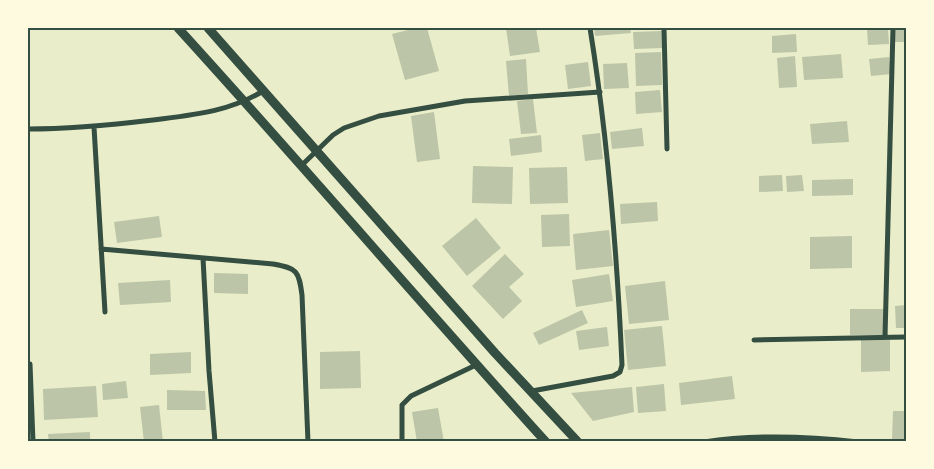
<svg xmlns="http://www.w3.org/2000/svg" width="934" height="469" viewBox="0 0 934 469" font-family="'Work Sans',sans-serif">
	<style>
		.building { fill: #bcc5a7 }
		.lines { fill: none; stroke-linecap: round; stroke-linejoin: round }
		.minor { stroke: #344e41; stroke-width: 5 }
		.tertiary { stroke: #344e41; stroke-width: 9 }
		.neatline { fill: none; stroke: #344e41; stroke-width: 2 }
	</style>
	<rect width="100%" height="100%" fill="#e9edc9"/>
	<path class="building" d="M416 28H427L439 71 405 80 392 34Z
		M506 28H536L540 52 510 56Z
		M594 28H630L631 33 595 36Z
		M888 28 889 44 868 45 867 29Z
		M895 28H906V42H895Z
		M662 31 663 48 634 49 633 32Z
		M796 34 797 52 772 53V36Z
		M661 52 662 85 636 86 635 53Z
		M841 54 843 78 804 80 802 57Z
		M795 56 797 87 779 88 777 58Z
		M889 57 891 74 871 76 869 59Z
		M526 59 528 94 509 96 506 61Z
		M588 62 591 86 568 89 565 65Z
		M627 63 629 88 604 89 603 64Z
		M660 90 662 112 636 114 635 92Z
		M533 99 537 133 521 134 517 101Z
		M434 112 440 159 417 162 411 116Z
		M847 121 849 142 812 144 810 124Z
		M642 128 644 146 612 149 610 132Z
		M600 133 603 159 585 161 582 135Z
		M541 135 542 152 511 156 509 139Z
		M473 166 513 167 512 204 472 203Z
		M567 167 568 203 530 204 529 168Z
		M782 175 783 191 759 192V176Z
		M802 175 804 191 787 192 786 176Z
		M853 179V195L812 196V180Z
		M657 202 658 221 621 224 620 204Z
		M569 214 570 246 542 247 541 215Z
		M159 216 162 237 117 243 114 222Z
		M476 218 501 248 467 276 442 246Z
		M609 230 613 266 576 270 573 234Z
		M852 236V268L810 269V237Z
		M505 254 524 274 509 287 522 301 503 319 472 286Z
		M214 273 248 274V294L214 293Z
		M609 274 613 301 576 307 572 280Z
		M170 280 171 302 120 305 118 283Z
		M665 281 669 320 629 324 625 286Z
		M906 305V328H896L895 306Z
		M850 309H884V335H850Z
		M582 310 588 323 539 345 533 333Z
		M662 326 666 366 628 370 624 330Z
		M607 327 609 346 579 350 576 331Z
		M890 339V371L861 372V340Z
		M360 351 361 388 320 389V352Z
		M191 352V373L150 375V354Z
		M732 376 735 399 681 405 679 383Z
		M126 381 128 398 103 400 102 384Z
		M664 384 666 411 638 413 636 387Z
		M96 386 98 417 44 420 43 389Z
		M632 387 634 412 593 421 571 393Z
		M167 390 205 391 206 410H167Z
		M159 405 163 442H144L140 407Z
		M438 408 444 442H417L412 412Z
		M893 411H906V441L892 440Z
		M90 432V442H49L48 434Z"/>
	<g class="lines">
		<path class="minor" d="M664 28 667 149
			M94 127 105 312
			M28 129C70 129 111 125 153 120 192 115 229 112 263 91
			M302 165 333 135 344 128 379 116 465 101 600 92
			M101 249 273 264C297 268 299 271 302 295L308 442
			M203 258 209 371 215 442
			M885 337 893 28
			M754 340 906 337
			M30 364 33 442
			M532 391 613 376 620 372 622 365C617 251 608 140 590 28
			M402 442V405L411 396 476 365
			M704 442C756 434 806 436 858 442"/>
		<path class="tertiary" d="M178 28C302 164 422 305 546 442
			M208 28 495 353 578 442"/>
	</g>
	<rect width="934" height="469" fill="none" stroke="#fefae0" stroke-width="58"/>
	<rect x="29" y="29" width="876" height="411" class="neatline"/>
</svg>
